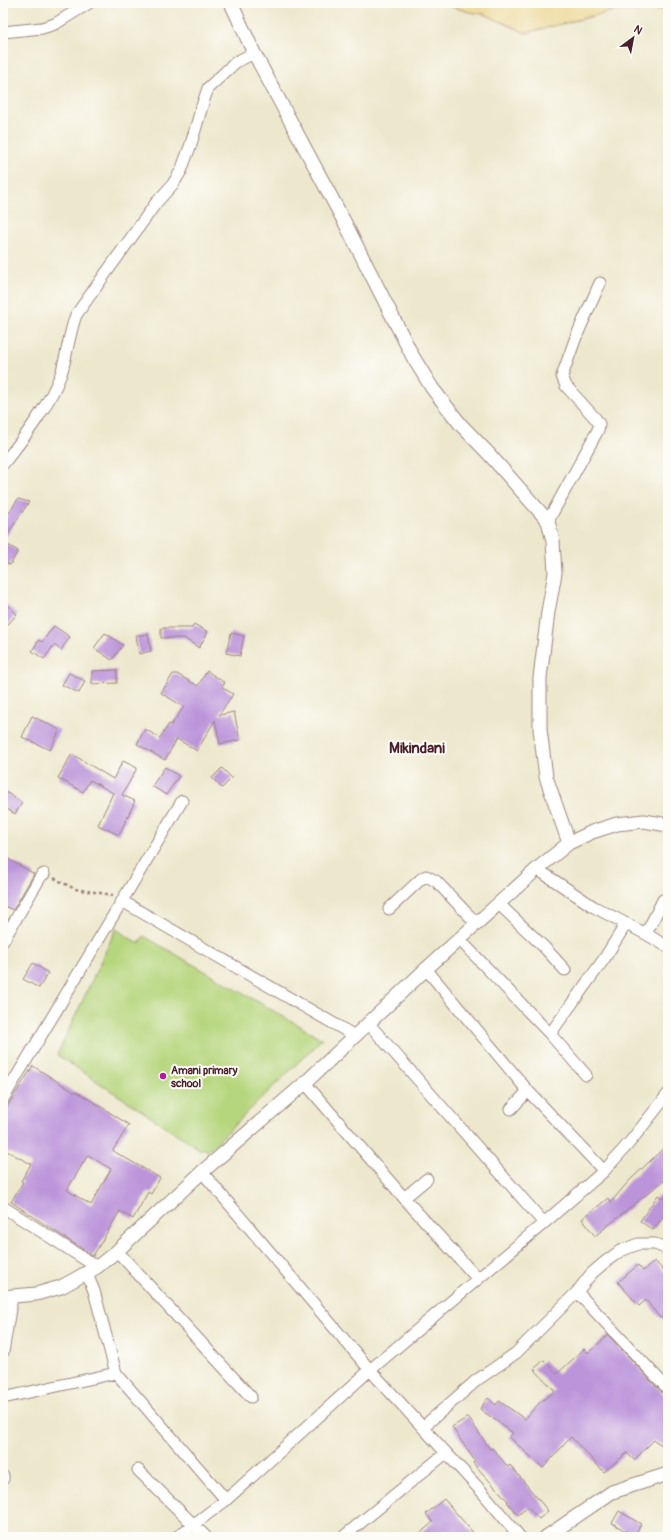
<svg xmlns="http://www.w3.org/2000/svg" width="671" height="1540" viewBox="0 0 671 1540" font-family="Pangolin,sans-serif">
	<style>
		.green { fill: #b6d67d; stroke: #807a54 }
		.sand { fill: #eeda9e; stroke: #9c7c64 }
		.building { fill: #bc94da; fill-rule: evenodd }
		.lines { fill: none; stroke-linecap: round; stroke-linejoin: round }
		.minor-casing { stroke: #9c847c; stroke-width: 13 }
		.tertiary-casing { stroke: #9c847c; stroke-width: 15 }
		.path { stroke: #9c847c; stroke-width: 2.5; stroke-dasharray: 3 3; stroke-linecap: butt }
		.minor { stroke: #fff; stroke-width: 11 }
		.tertiary { stroke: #fff; stroke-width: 13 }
		.poi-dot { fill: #b5179e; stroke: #fdfcf7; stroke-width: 1.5 }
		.labels { text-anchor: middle; stroke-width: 4; stroke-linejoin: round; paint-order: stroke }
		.poi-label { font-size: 11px; font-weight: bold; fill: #4a1f2b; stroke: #fdfcf7; text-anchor: start }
		.district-label { font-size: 15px; font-weight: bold; fill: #4a1f2b; stroke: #fdfcf7 }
	</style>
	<rect width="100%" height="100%" fill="#fdfcf7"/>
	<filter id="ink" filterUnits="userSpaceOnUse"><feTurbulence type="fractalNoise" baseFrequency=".025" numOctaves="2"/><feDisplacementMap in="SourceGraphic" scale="8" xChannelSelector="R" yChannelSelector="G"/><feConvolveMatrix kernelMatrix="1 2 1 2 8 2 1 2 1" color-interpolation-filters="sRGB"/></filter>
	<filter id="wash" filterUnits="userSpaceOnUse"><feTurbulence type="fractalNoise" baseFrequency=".012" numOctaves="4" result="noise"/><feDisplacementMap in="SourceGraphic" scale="16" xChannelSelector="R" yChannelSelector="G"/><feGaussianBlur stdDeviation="0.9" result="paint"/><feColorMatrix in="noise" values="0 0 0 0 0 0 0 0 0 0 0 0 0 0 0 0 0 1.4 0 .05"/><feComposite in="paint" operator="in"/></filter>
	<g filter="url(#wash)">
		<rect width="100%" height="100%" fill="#ede8cd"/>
		<path class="green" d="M116 929 139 944 144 936 322 1039 208 1151 203 1148 201 1150 57 1055Z"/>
		<path class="sand" d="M440 3H668V9L613 11 526 33 484 14 469 12Z"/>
		<g id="blocks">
			<path class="building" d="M18 499 29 502 3 541V522Z
				M3 542 18 551 10 565 3 561Z
				M3 602 17 614 3 630Z
				M194 624 208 632 199 648 184 638H161V628H192Z
				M54 626 70 637 61 650 54 645 44 659 32 651 39 640 42 642Z
				M105 633 123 645 112 660 94 648Z
				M231 633 244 636 240 656 226 653Z
				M148 634 151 651 139 654 136 636Z
				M117 670V683L92 684V671Z
				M207 671 225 683 222 687 233 694 219 715 234 712 240 740 220 744 215 720 197 751 177 739 165 760 137 744 145 729 160 738 169 724 171 725 184 707 161 693 173 674H177L198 686Z
				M69 673 85 681 79 693 62 685Z
				M32 716 60 730 50 750 22 737Z
				M72 754 113 779 123 761 137 768 122 795 135 801 119 835 98 825 113 793 90 780 83 792 58 778Z
				M165 767 179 776 166 795 152 786Z
				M222 768 232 778 222 788 212 778Z
				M3 790 22 803 15 814 3 807Z
				M3 856 34 874 13 910 3 905Z
				M33 963 48 973 39 988 23 979Z
				M33 1066 74 1092 75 1091 100 1106 129 1125 113 1150 115 1152 160 1178 151 1194 148 1192 133 1219 120 1211 93 1256 11 1202 23 1182 21 1181 31 1164 3 1149V1113ZM88 1155 111 1169 91 1205 67 1190Z
				M668 1144V1177L595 1236 582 1219 608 1198 611 1202 628 1182Z
				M658 1195 668 1202V1210L653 1230 640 1221Z
				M655 1261 668 1276V1325L661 1317 660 1318 646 1300 639 1306 618 1282 638 1265 643 1271Z
				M608 1335 668 1399V1449L654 1440 634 1460 627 1453 604 1472 571 1437 543 1468 509 1437 513 1433 480 1409 488 1398 496 1405 499 1401 525 1419 539 1403 555 1391 534 1369 544 1360 557 1374 584 1349 588 1353Z
				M468 1417 490 1449 492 1448 508 1467 510 1465 548 1511 539 1519 528 1507 518 1515 507 1502 508 1501 473 1463 475 1461 452 1427Z
				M444 1499 477 1537H416L433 1522 426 1514Z
				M619 1511 641 1524 634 1536 612 1523Z"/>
		</g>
	</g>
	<g filter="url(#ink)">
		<use href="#blocks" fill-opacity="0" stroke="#9c847c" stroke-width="1"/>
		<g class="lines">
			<defs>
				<path id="minor" d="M3 32 42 28 55 24 89 3
					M3 464C24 438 49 406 61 374 67 355 69 334 76 315L156 203 173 184 181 171 191 144 202 106 208 88 236 62 254 53
					M548 521 598 430 599 424 596 419 566 386 562 376 576 337 600 283
					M537 869 594 907 646 934
					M663 900 646 934 668 947
					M122 901 355 1036
					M499 904 544 947 565 970
					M389 909 421 879 426 876 436 881 477 924
					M459 939 550 1034 586 1075
					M3 941 41 876 44 874
					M426 969 528 1091 604 1171
					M369 1024 544 1223
					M550 1034 604 959 626 924
					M305 1083 404 1198 478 1279
					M3 1099 182 801
					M511 1109 528 1091
					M202 1172 370 1370 483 1493 520 1537
					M404 1198 427 1179
					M3 1207 97 1267
					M117 1251 251 1397
					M87 1274 94 1291 116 1373 226 1500
					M577 1292 668 1389
					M3 1352 12 1297
					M3 1398 116 1373
					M423 1427 477 1380 516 1353 577 1292 591 1274 605 1262 620 1251 638 1244H655L668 1249
					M138 1470 206 1537
					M3 1476V1479
					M177 1537 226 1500 370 1370 544 1223 604 1171 630 1142 668 1094
					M343 1537 446 1453"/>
				<path id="tertiary" d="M231 3 254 53 345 223 413 357 432 388 461 425 489 454 548 521 553 541 555 573 548 612 540 678V729L546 777 569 843
					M3 1297 36 1294 61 1287 97 1267 117 1251 202 1172 305 1083 426 969 537 869 569 843 592 832 617 824 644 821 668 825
					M546 1537 612 1492 668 1474"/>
			</defs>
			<use href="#minor" class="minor-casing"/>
			<use href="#tertiary" class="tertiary-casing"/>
			<path class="path" d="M54 878 75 889 113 895"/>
			<use href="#minor" class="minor"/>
			<use href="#tertiary" class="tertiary"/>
		</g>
	</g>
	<circle class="poi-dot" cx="163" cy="1076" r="4"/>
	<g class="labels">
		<g class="poi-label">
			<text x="171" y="1074">Amani primary<tspan x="171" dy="13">school</tspan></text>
		</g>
		<g class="district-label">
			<text x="417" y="753">Mikindani</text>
		</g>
	</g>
	<rect width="671" height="1540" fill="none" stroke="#fdfcf7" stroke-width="16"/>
	<g transform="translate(633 38) rotate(32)" stroke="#fdfcf7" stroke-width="3" paint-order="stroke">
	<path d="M0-3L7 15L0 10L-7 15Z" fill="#4a1f2b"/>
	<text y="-6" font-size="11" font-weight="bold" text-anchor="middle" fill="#4a1f2b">N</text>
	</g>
</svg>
